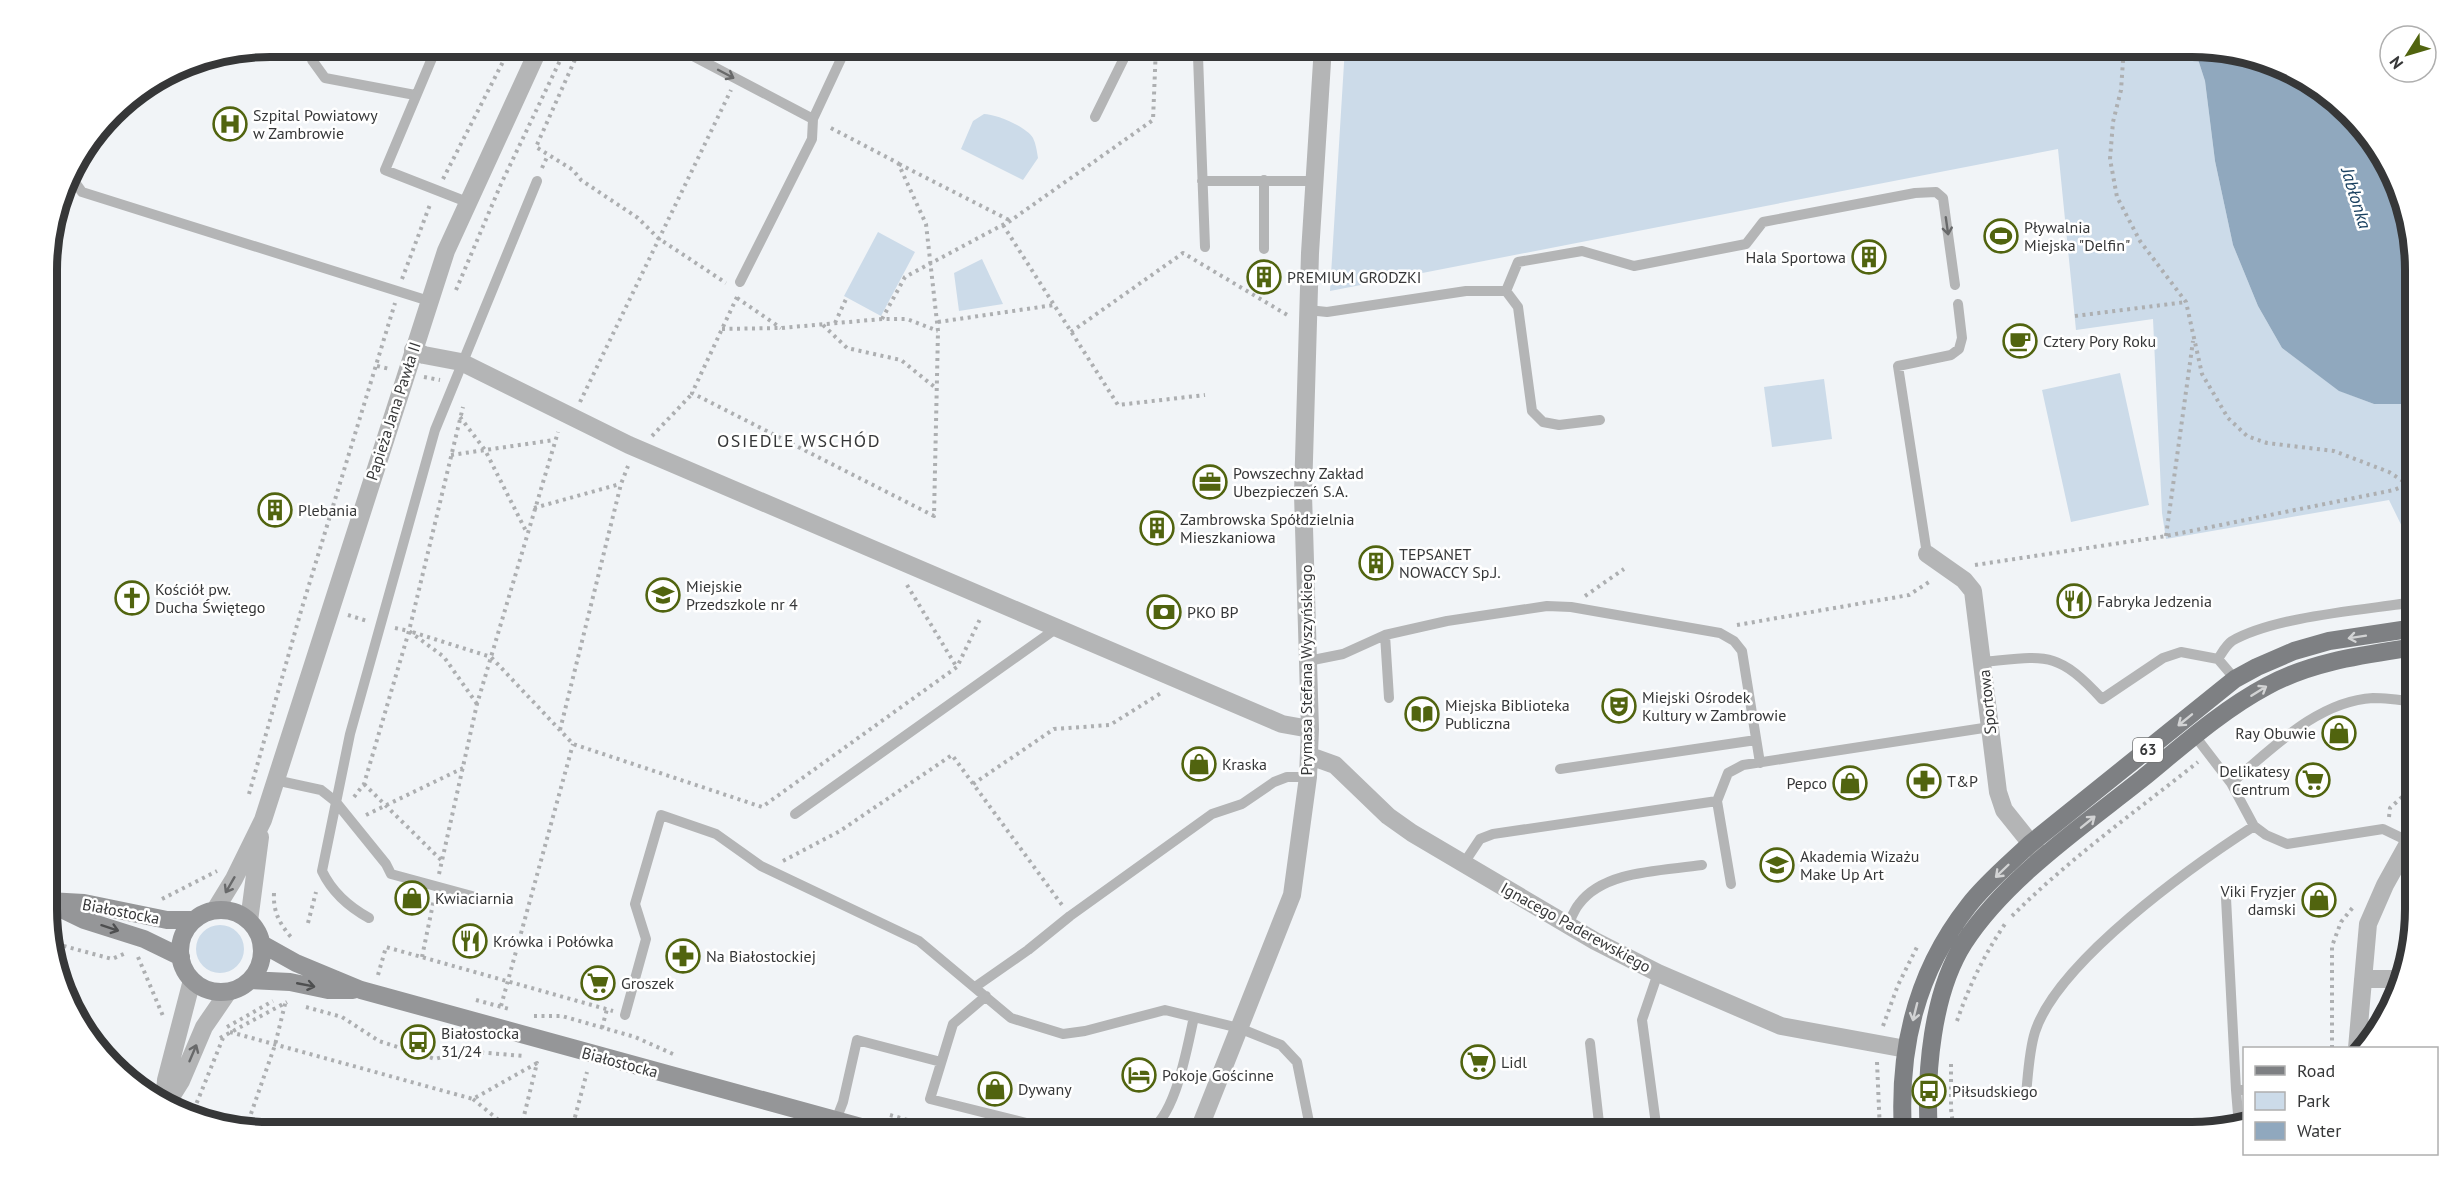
<svg xmlns="http://www.w3.org/2000/svg" width="2462" height="1179" viewBox="0 0 2462 1179" font-family="'PT Sans',sans-serif">
	<style>
		.green { fill: #ccdbe9 }
		.water { fill: #90a8be }
		.lines { fill: none; stroke-linecap: round; stroke-linejoin: round }
		.path { stroke: #adafb1; stroke-width: 4; stroke-dasharray: 3 4.5; stroke-linecap: butt }
		.service { stroke: #b4b5b6; stroke-width: 10 }
		.minor { stroke: #b4b5b6; stroke-width: 18 }
		.tertiary { stroke: #b4b5b6; stroke-width: 18 }
		.secondary { stroke: #959698; stroke-width: 18 }
		.primary { stroke: #7e8083; stroke-width: 18 }
		.oneway { stroke: #68696a }
		.oneway2 { stroke: #d2d3d4 }
		.oneway3 { stroke: #4e4f50 }
		.labels { text-anchor: middle; stroke-width: 5; stroke-linejoin: round; paint-order: stroke }
		.shield { fill: #fff; stroke: #727374; stroke-width: 1.5 }
		.shield-label { font-size: 15px; font-weight: bold; fill: #363738 }
		.poi-label { font-size: 16px; fill: #363738; stroke: #fff; text-anchor: start }
		.street-label { font-size: 16px; fill: #363738; stroke: #fff }
		.water-label { font-size: 18px; font-style: italic; fill: #194060; stroke: #fff }
		.neighbourhood-label { font-size: 18px; letter-spacing: 1.5px; fill: #363738; stroke: #fff }
		.rim { fill: none; stroke: #363738; stroke-width: 8 }
	</style>
	<rect width="100%" height="100%" fill="#f1f4f7"/>
	<path class="green" d="M1345 47H2194L2205 81 2215 161 2233 245 2258 306 2282 348 2340 391 2374 404H2405L2414 401V551L2389 500 2166 539 2162 513 2153 319 2076 330 2058 149 1330 291Z
		M984 114C996 114 1027 127 1033 138 1036 144 1037 152 1038 158L1023 180 961 149 973 121Z
		M878 232 915 252 881 316 844 296Z
		M982 259 1003 304 959 311 954 273Z
		M2120 373 2149 505 2071 522 2042 390Z
		M1824 379 1832 439 1772 447 1764 387Z
		M196 949a24 24 0 1 1 48 0a24 24 0 1 1-48 0Z"/>
	<path class="water" d="M2194 47 2278 64 2328 93 2370 134 2399 185 2414 241V401L2405 404H2374L2339 391 2282 348 2258 306 2233 245 2215 161 2205 81Z"/>
	<g class="lines">
		<path class="path" d="M581 46 536 147 573 170 581 180 638 218 658 238 726 283
			M2117 46 2123 61 2121 90 2113 122 2110 159 2117 197 2140 241 2186 302 2202 374 2228 418 2247 436 2267 443 2334 451 2389 472 2414 488
			M899 164 1009 220
			M542 168 548 155
			M443 179 511 46
			M1003 225 1118 405 1205 395
			M402 279 431 202
			M456 290 501 184 567 46
			M737 297 692 393 934 516 938 331 926 224 898 163 827 126
			M737 298 781 328
			M2075 316 2186 302
			M882 319 905 277 1010 221 1153 120 1156 46
			M938 322 1054 305
			M835 323 846 299
			M823 325 847 348 901 360 937 389
			M722 329 781 328 882 319H907L938 331
			M1071 332 1183 253 1289 316
			M377 366 390 369
			M424 377 440 380
			M580 402 731 90
			M460 417 485 450 527 533
			M652 436 692 394
			M451 455 554 440
			M2409 485 2414 499
			M534 508 620 484
			M2166 536 2193 341
			M1975 565 2166 536 2394 490 2408 484 2414 476
			M907 585 956 666
			M1585 596 1624 569
			M348 615 367 621
			M1737 625 1909 595 1932 580
			M395 628 409 631
			M477 704 444 657 409 631 491 657 573 744 762 807 957 667 981 617
			M560 730 621 484 628 466
			M364 784 442 861
			M973 784 1054 729 1110 725 1161 693
			M249 794 301 611 395 303
			M354 797 364 784 409 631 463 407
			M366 815 463 768
			M2389 817 2390 808 2415 785
			M783 861 840 831 952 755 1062 905
			M439 874 477 704 558 432
			M274 893C273 911 279 923 291 937
			M162 899 217 871
			M2012 916C2069 859 2135 812 2198 762
			M308 923 316 892
			M49 942 112 959 126 953
			M138 957 163 1016
			M422 957 434 899
			M378 975 386 947 613 1011
			M476 1000 509 1009
			M501 1006 573 744
			M306 1007 342 1017 379 1041 435 1059 465 1051 523 1056
			M534 1016H562L635 1037 673 1054
			M1957 1021C1969 986 1984 955 2005 924
			M1883 1026 1898 985 1918 945
			M227 1027 273 1001
			M602 1028 607 1009
			M230 1032 473 1099 537 1063 520 1132
			M220 1038 287 1002
			M2332 1048V946L2341 922 2354 906
			M1877 1062 1880 1132
			M1951 1064V1109L1954 1132
			M473 1099 513 1132
			M890 1115 950 1132
			M191 1117 223 1038
			M246 1128 275 1045 286 1000
			M561 1132 572 1126
			M571 1132 587 1072"/>
		<path class="service" d="M311 46 312 60 325 78 415 95
			M403 46 435 51 385 170 467 202
			M674 46 813 119
			M1180 46 1198 56 1205 247
			M1095 117 1130 46
			M69 174 82 192 429 301
			M1264 180V249
			M1202 181H1313
			M740 282 812 139 813 119 847 46
			M1506 291 1518 307 1532 411 1543 422 1559 425 1600 420
			M1308 310 1327 312 1466 291H1506L1518 262 1582 251 1634 266 1746 244 1763 222 1915 193 1936 192 1943 198 1955 285
			M1927 554 1898 366 1951 355 1959 349 1962 338 1958 304
			M1385 635 1389 698
			M2218 659C2222 653 2226 645 2232 641 2276 616 2364 610 2415 602
			M1308 661 1343 654 1385 635 1447 621 1547 606 1571 607 1720 633 1734 641 1742 651 1760 763
			M1983 662C2046 656 2057 650 2102 699L2163 658 2181 652 2218 659 2235 679
			M2195 736 2231 783 2254 826
			M1560 769 1756 740
			M275 780 321 790 335 801 386 864 391 874 472 896
			M2231 783C2271 750 2317 701 2373 698 2387 698 2401 700 2415 702
			M1717 801 1731 884
			M795 814 1057 628
			M1464 863 1480 839 1493 834 1717 801 1728 773 1743 765 1990 727
			M2226 898 2236 1090
			M369 918C349 907 332 892 322 871L350 734 435 430 537 181
			M1568 925C1571 919 1574 910 1579 904 1604 870 1662 871 1702 865
			M975 987 1028 950 1070 916 1212 814 1242 804 1274 782 1287 777H1308
			M986 996 953 1024 930 1099 1062 1132
			M625 1015 646 939 635 904 661 815 716 834 761 866 919 941 1011 1018 1063 1034 1085 1031 1165 1010 1239 1028 1281 1045 1297 1062 1311 1132
			M1590 1043 1600 1132
			M2026 1095C2028 1075 2029 1051 2035 1032 2058 961 2192 866 2254 826L2266 835 2287 844 2383 829 2408 841
			M836 1120 843 1102 857 1040 941 1062
			M2239 1126 2236 1090H2244
			M1147 1132C1176 1118 1187 1047 1194 1017
			M1657 1132 1642 1020 1658 973"/>
		<path class="minor" d="M413 350 424 355 461 362 629 445 1282 724 1310 729
			M1927 554 1964 580 1973 591 1998 792 2004 810 2041 856
			M1310 756 1335 765 1388 816 1412 833 1595 941 1658 973 1781 1026 1906 1049
			M2363 979H2401
			M2357 1048 2368 924 2385 885 2415 831
			M1198 1132 1292 895 1308 777 1310 729 1303 494 1310 253 1323 46"/>
		<path class="tertiary" d="M215 910 234 879 263 820 446 251 540 46
			M249 921 260 837
			M164 1104 166 1080 192 980
			M166 1105 181 1081 204 1027 228 992"/>
		<path class="secondary" d="M48 901 84 903 167 920H194
			M53 905 84 920 144 939 181 957
			M180 951a41 41 0 1 1 82 0a41 41 0 1 1-82 0Z
			M262 944 296 963 361 990 879 1132
			M251 980 290 982 328 990H353"/>
		<path class="primary" d="M1903 1132C1898 1048 1916 972 1969 905 1986 883 2009 864 2030 844L2235 679 2257 667 2294 651 2329 641 2415 628
			M1929 1132C1925 1074 1932 993 1964 943 2005 879 2084 825 2143 778 2182 746 2222 710 2267 686 2313 661 2364 655 2415 647"/>
	</g>
	<defs><path id="oneway-shaft" d="M-6 0H5M1.5-3L5.5 0L1.5 3" fill="none" stroke-width="1.6" stroke-linecap="round" stroke-linejoin="round" transform="scale(1.5)"/></defs>
	<g class="oneway">
		<use href="#oneway-shaft" transform="translate(726 74) rotate(28)"/>
		<use href="#oneway-shaft" transform="translate(1947 226) rotate(82)"/>
		<use href="#oneway-shaft" transform="translate(230 885) rotate(120)"/>
		<use href="#oneway-shaft" transform="translate(193 1053) rotate(-67)"/>
	</g>
	<g class="oneway2">
		<use href="#oneway-shaft" transform="translate(2357 637) rotate(171)"/>
		<use href="#oneway-shaft" transform="translate(2259 691) rotate(-32)"/>
		<use href="#oneway-shaft" transform="translate(2185 720) rotate(141)"/>
		<use href="#oneway-shaft" transform="translate(2088 822) rotate(-39)"/>
		<use href="#oneway-shaft" transform="translate(2002 871) rotate(136)"/>
		<use href="#oneway-shaft" transform="translate(1915 1012) rotate(104)"/>
	</g>
	<g class="oneway3">
		<use href="#oneway-shaft" transform="translate(110 928) rotate(18)"/>
		<use href="#oneway-shaft" transform="translate(306 985) rotate(11)"/>
	</g>
	<defs>
		<symbol id="hospital-ring" viewBox="-11 -11 22 22"><circle r="9.5" fill="#fff" stroke="#51640f" stroke-width="1.5"/><path d="M-5-5h3v3.5h4V-5h3V5h-3V1.5h-4V5h-3Z" fill="#51640f"/></symbol>
		<symbol id="stadium-ring" viewBox="-11 -11 22 22"><circle r="9.5" fill="#fff" stroke="#51640f" stroke-width="1.5"/><path d="M0-5a6.5 5 0 1 0 0 10a6.5 5 0 1 0 0-10ZM-3.5-1.8h7v3.6h-7Z" fill="#51640f"/></symbol>
		<symbol id="building-ring" viewBox="-11 -11 22 22"><circle r="9.5" fill="#fff" stroke="#51640f" stroke-width="1.5"/><path d="M-4-6H4V6H1V3H-1V6H-4ZM-2.5-4.3h1.7v1.8h-1.7ZM.8-4.3h1.7v1.8H.8ZM-2.5-1h1.7V.8h-1.7ZM.8-1h1.7V.8H.8Z" fill="#51640f"/></symbol>
		<symbol id="cafe-ring" viewBox="-11 -11 22 22"><circle r="9.5" fill="#fff" stroke="#51640f" stroke-width="1.5"/><path d="M-5.5-4.5H6V0H3Q3 3.5 0 3.5H-2.5Q-5.5 3.5-5.5 0ZM3-3.2v2h1.7v-2ZM-6 4.5H4V6H-6Z" fill="#51640f"/></symbol>
		<symbol id="office-ring" viewBox="-11 -11 22 22"><circle r="9.5" fill="#fff" stroke="#51640f" stroke-width="1.5"/><path d="M-6-3h4V-5.5h4V-3h4V5H-6ZM-1-4.5V-3h2v-1.5ZM-6 0V1H6V0Z" fill="#51640f"/></symbol>
		<symbol id="school-ring" viewBox="-11 -11 22 22"><circle r="9.5" fill="#fff" stroke="#51640f" stroke-width="1.5"/><path d="M0-5L7-2L0 1L-7-2ZM-4 1L0 2.5L4 1V4Q0 6-4 4Z" fill="#51640f"/></symbol>
		<symbol id="church-ring" viewBox="-11 -11 22 22"><circle r="9.5" fill="#fff" stroke="#51640f" stroke-width="1.5"/><path d="M-1.2-6h2.4v3.5h3.3v2.4h-3.3V6h-2.4V-.1h-3.3v-2.4h3.3Z" fill="#51640f"/></symbol>
		<symbol id="restaurant-ring" viewBox="-11 -11 22 22"><circle r="9.5" fill="#fff" stroke="#51640f" stroke-width="1.5"/><path d="M-5-6h1v4h1v-4h1v4h1v-4h1v5L-1.5 .5V6h-2V.5L-5-1ZM5-6V6H3V1.5H1.5Q1.5-4 5-6Z" fill="#51640f"/></symbol>
		<symbol id="bank-ring" viewBox="-11 -11 22 22"><circle r="9.5" fill="#fff" stroke="#51640f" stroke-width="1.5"/><path d="M-6-4H6V4H-6ZM0-2.3a2.3 2.3 0 1 0 0 4.6a2.3 2.3 0 1 0 0-4.6Z" fill="#51640f"/></symbol>
		<symbol id="theatre-ring" viewBox="-11 -11 22 22"><circle r="9.5" fill="#fff" stroke="#51640f" stroke-width="1.5"/><path d="M-5-5.5Q0-4 5-5.5V0Q5 5 0 6Q-5 5-5 0ZM-3.3-2.5H-1v1.5H-3.3ZM1-2.5H3.3v1.5H1ZM-2.8 1Q0 5.5 2.8 1Z" fill="#51640f"/></symbol>
		<symbol id="library-ring" viewBox="-11 -11 22 22"><circle r="9.5" fill="#fff" stroke="#51640f" stroke-width="1.5"/><path d="M-6-4Q-3-5.5-.7-3.5V5Q-3 3-6 4ZM6-4Q3-5.5 .7-3.5V5Q3 3 6 4Z" fill="#51640f"/></symbol>
		<symbol id="shop-ring" viewBox="-11 -11 22 22"><circle r="9.5" fill="#fff" stroke="#51640f" stroke-width="1.5"/><path d="M-5-2.5h2.3a2.7 3.5 0 0 1 5.4 0H5L5.5 6h-11ZM-1.5-2.5h3a1.5 2.3 0 0 0-3 0Z" fill="#51640f"/></symbol>
		<symbol id="supermarket-ring" viewBox="-11 -11 22 22"><circle r="9.5" fill="#fff" stroke="#51640f" stroke-width="1.5"/><path d="M-6-5.5h2.5l.6 2H6L4.5 2H-2.5L-4.4-4H-6ZM-1.5 3.2a1.3 1.3 0 1 0 .1 0ZM3 3.2a1.3 1.3 0 1 0 .1 0Z" fill="#51640f"/></symbol>
		<symbol id="pharmacy-ring" viewBox="-11 -11 22 22"><circle r="9.5" fill="#fff" stroke="#51640f" stroke-width="1.5"/><path d="M-2-6h4v4h4v4h-4v4h-4v-4h-4v-4h4Z" fill="#51640f"/></symbol>
		<symbol id="university-ring" viewBox="-11 -11 22 22"><circle r="9.5" fill="#fff" stroke="#51640f" stroke-width="1.5"/><path d="M0-5L7-2L0 1L-7-2ZM-4 1L0 2.5L4 1V4Q0 6-4 4Z" fill="#51640f"/></symbol>
		<symbol id="bus-ring" viewBox="-11 -11 22 22"><circle r="9.5" fill="#fff" stroke="#51640f" stroke-width="1.5"/><path d="M-5-6H5V4H4V6H2V4H-2V6H-4V4H-5ZM-3.5-4V0h7V-4ZM-3.5 1.2v1.5H-2V1.2ZM2 1.2v1.5H3.5V1.2Z" fill="#51640f"/></symbol>
		<symbol id="hotel-ring" viewBox="-11 -11 22 22"><circle r="9.5" fill="#fff" stroke="#51640f" stroke-width="1.5"/><path d="M-6-4.5h1.5V1H6V5H4.5V3h-9V5H-6ZM-4 0a1.8 1.8 0 1 1 3.6 0ZM.5 0V-2.5h3Q6-2.5 6 0Z" fill="#51640f"/></symbol>
	</defs>
	<g fill-rule="evenodd">
		<use href="#hospital-ring" x="211" y="105" width="38" height="38"/>
		<use href="#stadium-ring" x="1982" y="217" width="38" height="38"/>
		<use href="#building-ring" x="1850" y="238" width="38" height="38"/>
		<use href="#building-ring" x="1245" y="258" width="38" height="38"/>
		<use href="#cafe-ring" x="2001" y="322" width="38" height="38"/>
		<use href="#office-ring" x="1191" y="463" width="38" height="38"/>
		<use href="#building-ring" x="256" y="491" width="38" height="38"/>
		<use href="#building-ring" x="1138" y="509" width="38" height="38"/>
		<use href="#building-ring" x="1357" y="544" width="38" height="38"/>
		<use href="#school-ring" x="644" y="576" width="38" height="38"/>
		<use href="#church-ring" x="113" y="579" width="38" height="38"/>
		<use href="#restaurant-ring" x="2055" y="582" width="38" height="38"/>
		<use href="#bank-ring" x="1145" y="593" width="38" height="38"/>
		<use href="#theatre-ring" x="1600" y="687" width="38" height="38"/>
		<use href="#library-ring" x="1403" y="695" width="38" height="38"/>
		<use href="#shop-ring" x="2320" y="714" width="38" height="38"/>
		<use href="#shop-ring" x="1180" y="745" width="38" height="38"/>
		<use href="#supermarket-ring" x="2294" y="761" width="38" height="38"/>
		<use href="#pharmacy-ring" x="1905" y="762" width="38" height="38"/>
		<use href="#shop-ring" x="1831" y="764" width="38" height="38"/>
		<use href="#university-ring" x="1758" y="846" width="38" height="38"/>
		<use href="#shop-ring" x="393" y="879" width="38" height="38"/>
		<use href="#shop-ring" x="2300" y="881" width="38" height="38"/>
		<use href="#restaurant-ring" x="451" y="922" width="38" height="38"/>
		<use href="#pharmacy-ring" x="664" y="937" width="38" height="38"/>
		<use href="#supermarket-ring" x="579" y="964" width="38" height="38"/>
		<use href="#bus-ring" x="399" y="1023" width="38" height="38"/>
		<use href="#supermarket-ring" x="1459" y="1043" width="38" height="38"/>
		<use href="#hotel-ring" x="1120" y="1056" width="38" height="38"/>
		<use href="#shop-ring" x="976" y="1070" width="38" height="38"/>
		<use href="#bus-ring" x="1910" y="1072" width="38" height="38"/>
	</g>
	<g class="labels">
		<rect class="shield" x="2133" y="738" width="30" height="24" rx="4.5"/>
		<g class="shield-label">
			<text x="2148" y="755">63</text>
		</g>
		<g class="poi-label">
			<text x="253" y="121">Szpital Powiatowy<tspan x="253" dy="18">w Zambrowie</tspan></text>
			<text x="2024" y="233">Pływalnia<tspan x="2024" dy="18">Miejska "Delfin"</tspan></text>
			<text x="1846" y="263" text-anchor="end">Hala Sportowa</text>
			<text x="1287" y="283">PREMIUM GRODZKI</text>
			<text x="2043" y="347">Cztery Pory Roku</text>
			<text x="1233" y="479">Powszechny Zakład<tspan x="1233" dy="18">Ubezpieczeń S.A.</tspan></text>
			<text x="298" y="516">Plebania</text>
			<text x="1180" y="525">Zambrowska Spółdzielnia<tspan x="1180" dy="18">Mieszkaniowa</tspan></text>
			<text x="1399" y="560">TEPSANET<tspan x="1399" dy="18">NOWACCY Sp.J.</tspan></text>
			<text x="686" y="592">Miejskie<tspan x="686" dy="18">Przedszkole nr 4</tspan></text>
			<text x="155" y="595">Kościół pw.<tspan x="155" dy="18">Ducha Świętego</tspan></text>
			<text x="2097" y="607">Fabryka Jedzenia</text>
			<text x="1187" y="618">PKO BP</text>
			<text x="1642" y="703">Miejski Ośrodek<tspan x="1642" dy="18">Kultury w Zambrowie</tspan></text>
			<text x="1445" y="711">Miejska Biblioteka<tspan x="1445" dy="18">Publiczna</tspan></text>
			<text x="2316" y="739" text-anchor="end">Ray Obuwie</text>
			<text x="1222" y="770">Kraska</text>
			<text x="2290" y="777" text-anchor="end">Delikatesy<tspan x="2290" dy="18">Centrum</tspan></text>
			<text x="1947" y="787">T&amp;P</text>
			<text x="1827" y="789" text-anchor="end">Pepco</text>
			<text x="1800" y="862">Akademia Wizażu<tspan x="1800" dy="18">Make Up Art</tspan></text>
			<text x="2296" y="897" text-anchor="end">Viki Fryzjer<tspan x="2296" dy="18">damski</tspan></text>
			<text x="435" y="904">Kwiaciarnia</text>
			<text x="493" y="947">Krówka i Połówka</text>
			<text x="706" y="962">Na Białostockiej</text>
			<text x="621" y="989">Groszek</text>
			<text x="441" y="1039">Białostocka<tspan x="441" dy="18">31/24</tspan></text>
			<text x="1501" y="1068">Lidl</text>
			<text x="1162" y="1081">Pokoje Gościnne</text>
			<text x="1018" y="1095">Dywany</text>
			<text x="1952" y="1097">Piłsudskiego</text>
		</g>
		<g class="street-label">
			<text transform="translate(393 411) rotate(-72)" y="6">Papieża Jana Pawła II</text>
			<text transform="translate(1306 670) rotate(-90)" y="6">Prymasa Stefana Wyszyńskiego</text>
			<text transform="translate(1987 702) rotate(-96)" y="6">Sportowa</text>
			<text transform="translate(121 911) rotate(11)" y="6">Białostocka</text>
			<text transform="translate(1576 927) rotate(29)" y="6">Ignacego Paderewskiego</text>
			<text transform="translate(620 1062) rotate(15)" y="6">Białostocka</text>
		</g>
		<g class="water-label">
			<text transform="translate(2356 198) rotate(73)" y="6">Jabłonka</text>
		</g>
		<g class="neighbourhood-label">
			<text x="799" y="447">OSIEDLE WSCHÓD</text>
		</g>
	</g>
	<path d="M0 0H2462V1179H0ZM270 57H2192A213 213 0 0 1 2405 270V909A213 213 0 0 1 2192 1122H270A213 213 0 0 1 57 909V270A213 213 0 0 1 270 57Z" fill="#fff" fill-rule="evenodd"/>
	<path class="rim" d="M270 57H2192A213 213 0 0 1 2405 270V909A213 213 0 0 1 2192 1122H270A213 213 0 0 1 57 909V270A213 213 0 0 1 270 57Z"/>
	<rect x="2243" y="1047" width="195" height="108" fill="#ffffff" stroke="#afafaf" stroke-width="1.5"/>
	<rect x="2255" y="1066" width="30" height="9" fill="#7e8083" stroke="#afafaf" stroke-width="1.5"/>
	<text x="2297" y="1077" font-size="18" fill="#363738">Road</text>
	<rect x="2255" y="1092" width="30" height="18" fill="#ccdbe9" stroke="#afafaf" stroke-width="1.5"/>
	<text x="2297" y="1107" font-size="18" fill="#363738">Park</text>
	<rect x="2255" y="1122" width="30" height="18" fill="#90a8be" stroke="#afafaf" stroke-width="1.5"/>
	<text x="2297" y="1137" font-size="18" fill="#363738">Water</text>
	<g transform="translate(2408 54) rotate(233)"><circle r="28" fill="#ffffff" stroke="#afafaf" stroke-width="1.5"/>
	<path d="M0-4.5L10 22L0 15L-10 22Z" fill="#51640f"/>
	<text y="-9" font-size="16" font-weight="bold" text-anchor="middle" fill="#363738">N</text>
	</g>
</svg>
